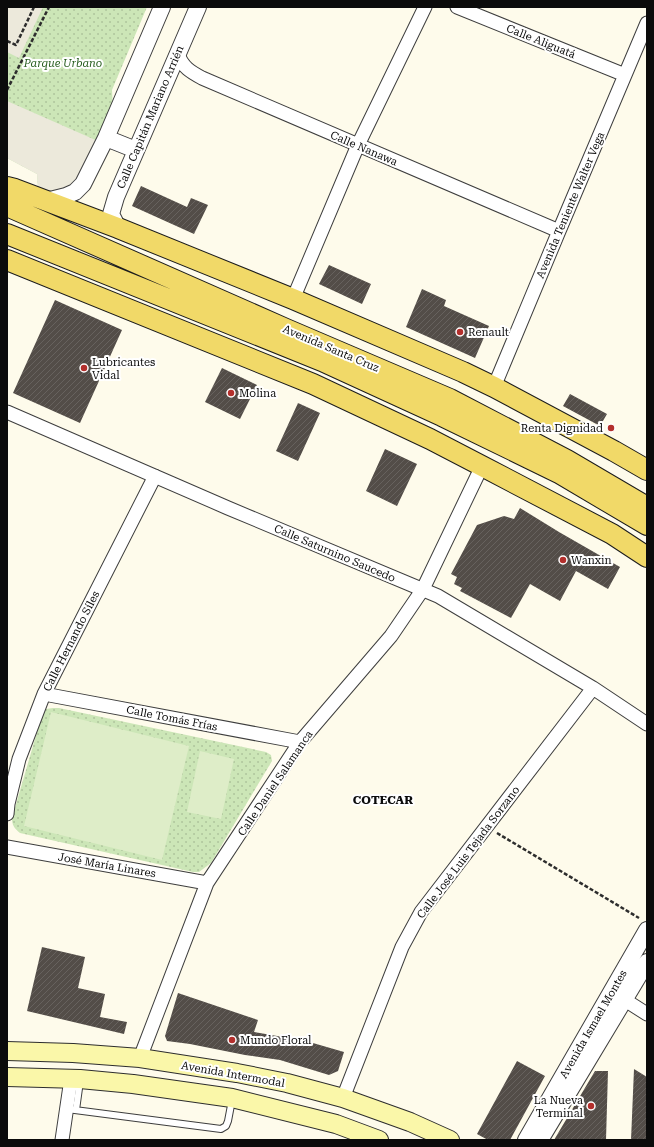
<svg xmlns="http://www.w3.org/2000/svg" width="654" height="1147" viewBox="0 0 654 1147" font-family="'Roboto Serif',serif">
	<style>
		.park { fill: url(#park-dots) }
		.pitch { fill: #deedc8 }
		.plaza { fill: #ece9db }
		.building { fill: url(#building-hatch) }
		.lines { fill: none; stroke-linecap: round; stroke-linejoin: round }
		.service-casing { stroke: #3e3e3e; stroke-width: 8 }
		.minor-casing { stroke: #3e3e3e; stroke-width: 15 }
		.tertiary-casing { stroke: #3e3e3e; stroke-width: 18 }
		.secondary-casing { stroke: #2d2d2d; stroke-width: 20 }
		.primary-casing { stroke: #1c1c1c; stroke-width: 22 }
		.path { stroke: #2d2d2d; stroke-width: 2.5; stroke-dasharray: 4 2; stroke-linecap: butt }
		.service { stroke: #fff; stroke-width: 6 }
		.minor { stroke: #fff; stroke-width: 13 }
		.tertiary { stroke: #fff; stroke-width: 16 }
		.secondary { stroke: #faf7a9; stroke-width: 18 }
		.primary { stroke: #f1d968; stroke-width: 20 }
		.poi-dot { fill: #b32f2c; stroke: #fff; stroke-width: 1.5 }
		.labels { text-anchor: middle; stroke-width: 4; stroke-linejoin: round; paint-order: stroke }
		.street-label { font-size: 11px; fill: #0b0b0b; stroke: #fff }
		.park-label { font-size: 11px; font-style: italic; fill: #285e20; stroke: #fff }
		.poi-label { font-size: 11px; fill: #0b0b0b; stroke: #fff; text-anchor: start }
		.neighbourhood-label { font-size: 12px; font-weight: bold; fill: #0b0b0b; stroke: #fff }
	</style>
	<defs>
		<pattern id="park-dots" width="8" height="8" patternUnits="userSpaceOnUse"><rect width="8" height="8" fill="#cce6b7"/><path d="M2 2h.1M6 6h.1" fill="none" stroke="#aec49c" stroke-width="1.8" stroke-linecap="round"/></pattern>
		<pattern id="building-hatch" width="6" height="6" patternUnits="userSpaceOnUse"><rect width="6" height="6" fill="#534d48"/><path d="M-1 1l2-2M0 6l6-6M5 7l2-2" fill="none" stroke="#67625e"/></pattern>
	</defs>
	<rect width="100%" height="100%" fill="#fefbeb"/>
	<path class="park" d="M7 7H147L112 90 113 111 100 142 38 187 37 174 7 158Z
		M53 708H59L266 752 271 755 272 761 211 863 199 872H193L20 833C14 828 12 825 12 818L42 715 46 709Z"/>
	<path class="pitch" d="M51 712 189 746 162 860 24 826Z
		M200 751 234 759 221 819 187 812Z"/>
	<path class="plaza" d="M7 7H43L19 58 7 52Z
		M7 101 100 142 82 178 68 187 51 192 38 187 37 174 7 158Z"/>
	<path class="building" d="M141 186 187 207 191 198 208 205 194 234 132 206Z
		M329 265 371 284 362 304 319 284Z
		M422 289 446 300 444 306 489 326 475 358 406 327Z
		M55 300 122 330 80 423 13 393Z
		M222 368 257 385 240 419 205 402Z
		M570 394 607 414 600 426 563 406Z
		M298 403 320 413 298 461 276 451Z
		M385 449 417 464 397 506 366 491Z
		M520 508 559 532 620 567 608 589 576 571 560 601 530 584 511 618 460 591 462 588 454 584 457 577 451 574 477 525 504 516 514 519Z
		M42 947 85 957 78 988 105 994 100 1017 127 1022 124 1034 27 1011Z
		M178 993 258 1020 254 1032 306 1041 344 1052 338 1071 329 1075 280 1060 245 1055 190 1044 167 1041 165 1036Z
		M517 1061 545 1076 510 1140H488L477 1134Z
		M634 1069 647 1077V1140H631Z
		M595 1071H608L606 1140H554Z"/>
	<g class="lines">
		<defs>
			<path id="service" d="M67 1109 221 1129 226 1126 228 1121 232 1100
				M76 1110 80 1081"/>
			<path id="minor" d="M457 7 625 75
				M178 54C182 67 191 72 202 78L559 231
				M293 299 358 145 425 7
				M494 387 559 231 647 23
				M7 412 228 508 438 596 593 688 647 724
				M44 694 300 742
				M7 814 8 804 19 759 44 694 155 476
				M7 847 207 883
				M625 1000 647 1014
				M140 1058 207 883 300 742 391 636 423 589 482 466
				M343 1098 402 947 421 912 593 688
				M62 1140 71 1079"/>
			<path id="tertiary" d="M106 138 136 150
				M46 201 66 196 75 192 83 184 106 138 162 7
				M118 228 111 214 116 197 198 7
				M526 1140 647 930
				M540 1140 647 962"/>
			<path id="secondary" d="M7 1051 73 1053 140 1058 237 1073 287 1083 343 1098 410 1122 450 1140
				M7 1077 80 1079 133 1084 232 1098 336 1124 379 1140"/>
			<path id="primary" d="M7 187 15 189 118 228 293 299 463 372 494 387 614 451 647 470
				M7 206 286 329 450 399 567 460 647 507
				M7 234 322 361 442 416 559 473 647 525
				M7 260 313 384 430 439 482 466 612 534 647 557"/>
		</defs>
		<use href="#service" class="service-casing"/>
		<use href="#minor" class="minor-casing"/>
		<use href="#tertiary" class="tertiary-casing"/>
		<use href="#secondary" class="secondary-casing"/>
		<use href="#primary" class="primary-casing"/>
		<path class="path" d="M7 41 16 45 34 7
			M7 90 49 7
			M497 833 639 918"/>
		<use href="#service" class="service"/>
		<use href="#minor" class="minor"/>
		<use href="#tertiary" class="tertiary"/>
		<use href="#secondary" class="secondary"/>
		<use href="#primary" class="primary"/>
	</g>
	<g class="poi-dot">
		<circle cx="460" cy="332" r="4"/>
		<circle cx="84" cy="368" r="4"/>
		<circle cx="231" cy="393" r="4"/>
		<circle cx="611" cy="428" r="4"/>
		<circle cx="563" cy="560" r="4"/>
		<circle cx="232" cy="1040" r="4"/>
		<circle cx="591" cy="1106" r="4"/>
	</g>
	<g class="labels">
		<g class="street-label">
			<text transform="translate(541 41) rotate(22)" y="4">Calle Aliguatá</text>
			<text transform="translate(150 117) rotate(-67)" y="4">Calle Capitán Mariano Arrién</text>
			<text transform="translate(364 148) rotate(23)" y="4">Calle Nanawa</text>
			<text transform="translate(570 205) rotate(-67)" y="4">Avenida Teniente Walter Vega</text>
			<text transform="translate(331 348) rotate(23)" y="4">Avenida Santa Cruz</text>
			<text transform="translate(335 553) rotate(23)" y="4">Calle Saturnino Saucedo</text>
			<text transform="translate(71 641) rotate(-63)" y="4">Calle Hernando Síles</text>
			<text transform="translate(172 718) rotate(11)" y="4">Calle Tomás Frías</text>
			<text transform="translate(275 783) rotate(-56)" y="4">Calle Daniel Salamanca</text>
			<text transform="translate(468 852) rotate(-53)" y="4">Calle José Luis Tejada Sorzano</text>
			<text transform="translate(107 865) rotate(10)" y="4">José María Linares</text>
			<text transform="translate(593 1024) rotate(-60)" y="4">Avenida Ismael Montes</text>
			<text transform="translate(233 1074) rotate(10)" y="4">Avenida Intermodal</text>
		</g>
		<g class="park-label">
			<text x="63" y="67">Parque Urbano</text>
		</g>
		<g class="poi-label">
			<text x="468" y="336">Renault</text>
			<text x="92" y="366">Lubricantes<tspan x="92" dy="13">Vidal</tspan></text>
			<text x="239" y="397">Molina</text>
			<text x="603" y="432" text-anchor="end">Renta Dignidad</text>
			<text x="571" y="564">Wanxin</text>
			<text x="240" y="1044">Mundo Floral</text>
			<text x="583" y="1104" text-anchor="end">La Nueva<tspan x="583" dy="13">Terminal</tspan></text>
		</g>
		<g class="neighbourhood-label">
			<text x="383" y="804">COTECAR</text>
		</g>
	</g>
	<rect width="654" height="1147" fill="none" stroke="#0b0b0b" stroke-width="16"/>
</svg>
